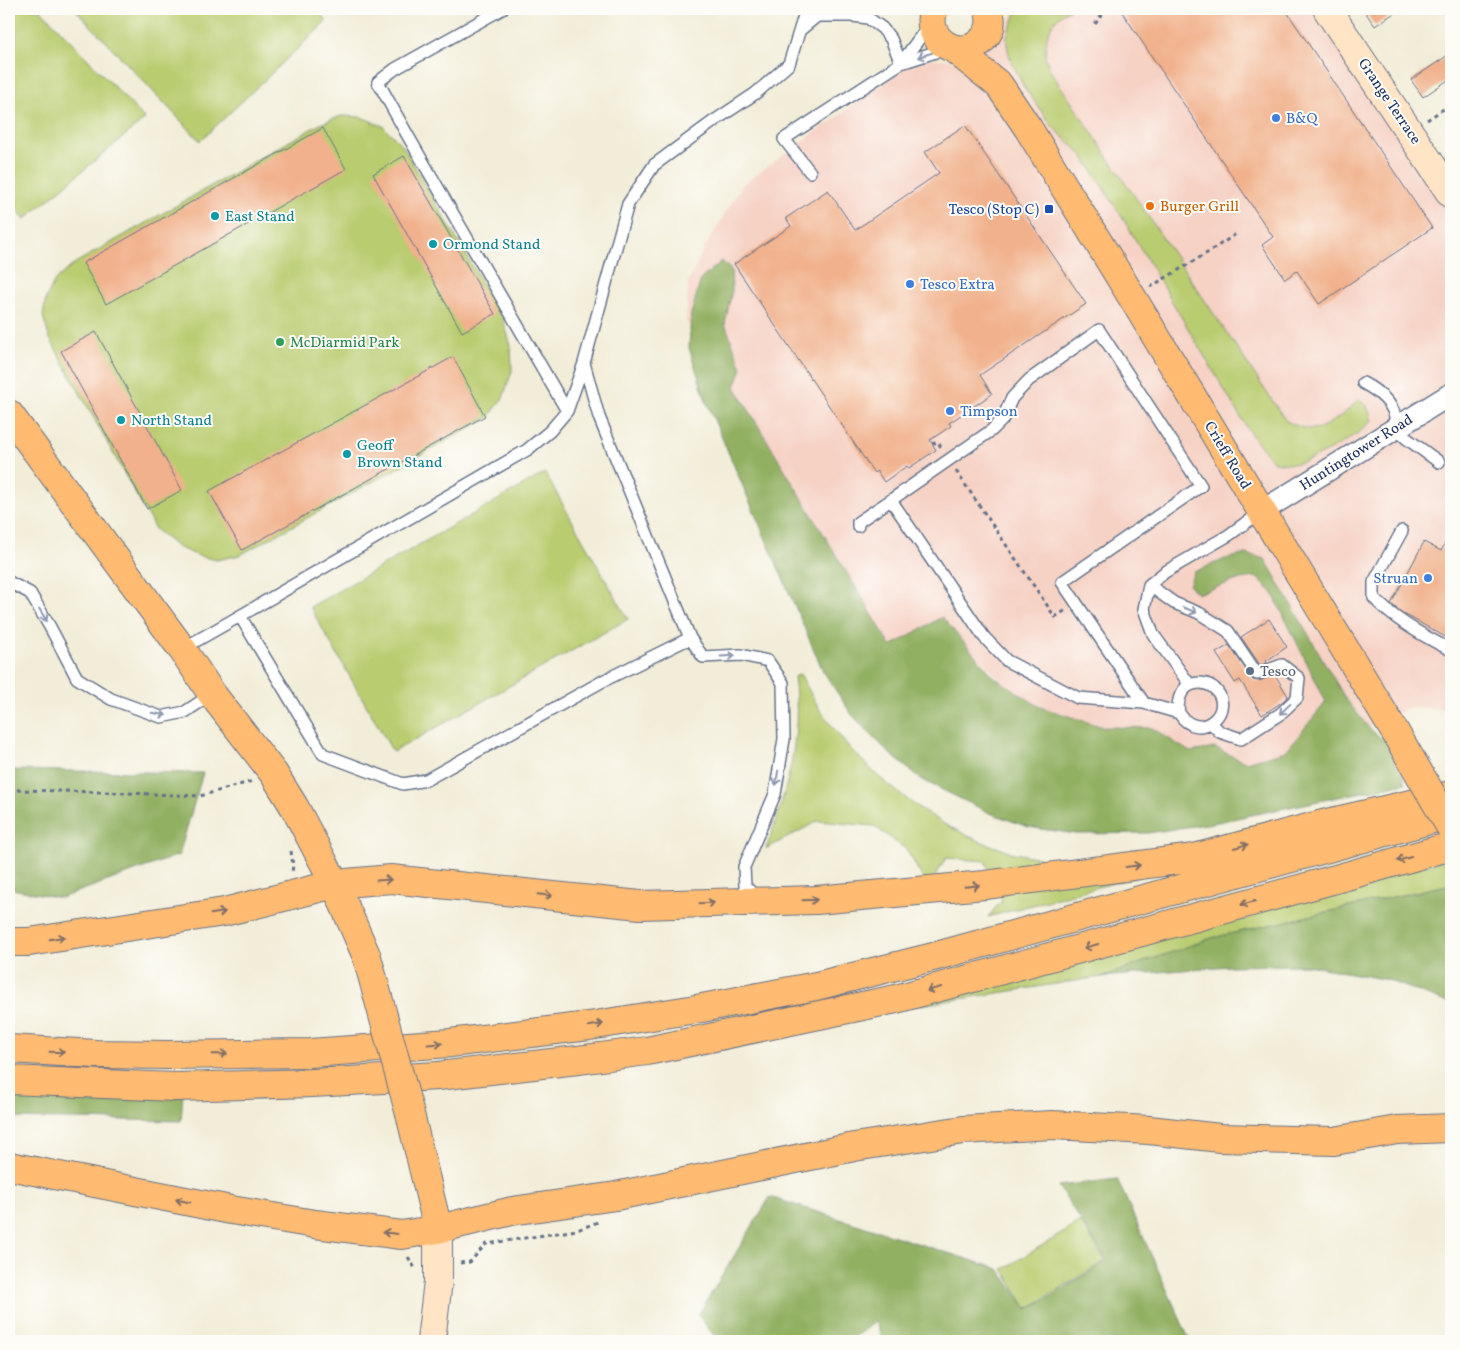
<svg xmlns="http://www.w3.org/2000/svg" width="1460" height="1350" viewBox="0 0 1460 1350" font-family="Vollkorn,serif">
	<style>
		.built { fill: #f6d2c5 }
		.green { fill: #b9cc6f; stroke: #6a7e66 }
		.forest { fill: #92b062; stroke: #567060 }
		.building { fill: #f1b18c }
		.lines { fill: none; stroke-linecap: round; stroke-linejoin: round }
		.lane-casing { stroke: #667289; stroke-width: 14 }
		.street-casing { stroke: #667289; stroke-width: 24 }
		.secondary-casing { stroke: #667289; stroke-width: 30 }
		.primary-casing { stroke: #667289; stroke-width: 30 }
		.highway-casing { stroke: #667289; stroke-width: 30 }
		.path { stroke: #667289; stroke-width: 3; stroke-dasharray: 4 4; stroke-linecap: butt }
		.lane { stroke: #fff; stroke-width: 11 }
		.street { stroke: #fff; stroke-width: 21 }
		.secondary { stroke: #ffe4c6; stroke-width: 28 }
		.primary { stroke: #febb71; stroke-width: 28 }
		.highway { stroke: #febb71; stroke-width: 28 }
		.highway-bridge-casing { stroke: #667289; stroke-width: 30; stroke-linecap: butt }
		.highway-bridge { stroke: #febb71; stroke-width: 28 }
		.oneway { stroke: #8d97ae }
		.oneway2 { stroke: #816e67 }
		.shop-dot { fill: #3f7fe0; stroke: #fdfcf7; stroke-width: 2 }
		.food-dot { fill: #e8710a; stroke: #fdfcf7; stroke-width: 2 }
		.transit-dot { fill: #1a4fb4; stroke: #fdfcf7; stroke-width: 2 }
		.culture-dot { fill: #0f9aa8; stroke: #fdfcf7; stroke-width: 2 }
		.leisure-dot { fill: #2e9e5b; stroke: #fdfcf7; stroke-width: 2 }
		.service-dot { fill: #5c6f8a; stroke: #fdfcf7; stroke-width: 2 }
		.labels { text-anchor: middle; stroke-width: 4; stroke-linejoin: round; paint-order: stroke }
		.street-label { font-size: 15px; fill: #1b2f5e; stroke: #fdfcf7 }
		.shop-label { font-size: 15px; fill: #366cbe; stroke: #fdfcf7; text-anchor: start }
		.food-label { font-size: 15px; fill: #c56008; stroke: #fdfcf7; text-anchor: start }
		.transit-label { font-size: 15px; fill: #164399; stroke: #fdfcf7; text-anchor: end }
		.culture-label { font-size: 15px; fill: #0d838f; stroke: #fdfcf7; text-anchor: start }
		.leisure-label { font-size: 15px; fill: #27864d; stroke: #fdfcf7; text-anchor: start }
		.service-label { font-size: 15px; fill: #4e5e75; stroke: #fdfcf7; text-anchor: start }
	</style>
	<rect width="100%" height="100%" fill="#fdfcf7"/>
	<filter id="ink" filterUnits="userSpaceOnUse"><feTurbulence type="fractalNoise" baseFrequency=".02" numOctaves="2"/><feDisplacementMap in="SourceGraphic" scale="10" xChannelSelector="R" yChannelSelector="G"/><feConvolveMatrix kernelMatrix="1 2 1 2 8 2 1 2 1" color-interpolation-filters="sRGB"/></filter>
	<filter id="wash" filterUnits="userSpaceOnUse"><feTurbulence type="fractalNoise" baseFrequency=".0096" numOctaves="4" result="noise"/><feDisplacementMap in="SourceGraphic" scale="20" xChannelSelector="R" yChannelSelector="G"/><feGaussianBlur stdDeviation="1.12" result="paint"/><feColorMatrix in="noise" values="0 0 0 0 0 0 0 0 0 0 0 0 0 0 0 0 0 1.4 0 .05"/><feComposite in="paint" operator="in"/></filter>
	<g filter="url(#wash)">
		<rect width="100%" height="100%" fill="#f2edd8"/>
		<path class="built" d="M1015 9H1316L1451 211V721L1445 709 1410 707 1306 758 1265 771 1037 717 944 623 890 656 686 321 688 282 705 247 743 184 919 58 956 60 1000 39Z"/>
		<path class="green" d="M9 9H40L145 119 25 219 9 200Z
			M75 9H316L327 21 200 141Z
			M1018 9H1070L1062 14 1052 24 1047 37 1045 57 1051 72 1286 421C1293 424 1301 428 1309 429 1326 431 1348 410 1360 399L1367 406 1372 420C1360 436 1317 458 1298 463 1291 465 1282 463 1274 462L1250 433 1122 217 1083 156 1051 125 1024 87 1009 56 1006 38Z
			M341 116 361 117 383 126 403 146 503 319 511 346 512 371 503 398 488 418 240 555 217 560 199 556 177 547 155 529 49 337 43 316 46 298 56 279 77 262 320 124Z
			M545 473 628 619 393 752 310 607Z
			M800 674 820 710 845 743 880 778 912 803 946 825 977 840 1010 852 1064 863 1292 834 988 917 1002 900 985 861 946 858 928 888 907 850 874 826 818 821 766 849C786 793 803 737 794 677Z
			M1451 858V884L1212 938 1101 977 844 1017Z
			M1081 1222 1105 1261 1027 1309 1003 1269Z"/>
		<path class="forest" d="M722 261 731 270 732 290 725 324 742 368 735 387 891 646 942 617 994 677 1040 707 1103 727 1152 728 1190 752 1215 748 1245 762 1286 751 1326 702 1272 592 1256 577 1240 579 1197 594 1189 585 1194 572 1225 559 1246 554 1265 559 1345 698 1368 727 1389 745 1406 783 1213 823 1148 833 1076 834 1028 827 990 813 922 780 889 753 852 715 823 671 706 401 689 348 691 314 701 279Z
			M9 770 203 773 179 855 61 898 12 889 9 890Z
			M1451 884V1001L1445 1002 1388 980 1307 965 1229 966 1101 977 1212 938Z
			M9 1084 183 1094 181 1121 9 1118Z
			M1117 1179 1190 1341H884L875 1322 849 1341H718L698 1315 770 1197 999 1269 1027 1309 1050 1297 1107 1261 1058 1186Z"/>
		<g id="blocks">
			<path class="building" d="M1120 9H1285L1432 228 1319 304 1297 271 1285 279 1262 245 1273 237Z
				M1363 9H1400L1375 26Z
				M1451 53V78L1423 97 1411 80Z
				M965 125 1086 304 980 375 992 394 949 423 951 426 930 440 936 450 909 468 907 466 884 482 877 471 874 473 734 264 791 226 786 218 828 190 855 230 939 173 925 152Z
				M323 128 346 169 106 304 83 263Z
				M404 156 495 314 462 332 373 174Z
				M96 332 182 490 147 509 61 351Z
				M453 357 485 416 242 550 209 491Z
				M1451 532V640L1404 614 1391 604 1424 542 1441 551Z
				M1269 619 1287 647 1266 661 1267 663 1260 665 1241 637Z
				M1229 645 1253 680 1259 681 1275 675 1288 696 1282 702 1262 715 1240 680 1235 683 1216 653Z"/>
		</g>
	</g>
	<g filter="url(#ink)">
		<use href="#blocks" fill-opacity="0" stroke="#667289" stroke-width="1"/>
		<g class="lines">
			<defs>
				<path id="lane" d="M502 9 395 69 378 82 408 136 567 411
					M800 30 817 16H853L868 18 882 28 891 39 901 63
					M901 63 930 24
					M810 172 784 139 901 63 948 48
					M584 363 599 417 690 638 603 681 426 780 403 784 323 754 240 616 527 450 550 431 567 411 584 363 628 204 654 165 714 121 756 93 789 64 804 16 803 9
					M1363 383C1376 390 1391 401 1395 416 1395 419 1395 424 1395 428L1406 438 1439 462
					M858 526V522L891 500
					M1402 531 1374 582V598C1394 620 1425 637 1451 650
					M9 582 30 593 50 627 77 678 111 699 161 717 185 712 212 694
					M1149 585 1174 603 1199 613 1228 631 1257 674 1282 665 1299 678 1297 698 1280 714 1241 739 1220 732 1211 723
					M690 638 703 657 741 655 768 661 783 683 784 739 775 794 744 867 745 886 758 899
					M182 649 240 616
					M1190 685 1153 634 1144 609 1149 585 1165 572 1229 535 1262 511
					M1144 703 1062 582 1201 486 1099 330 1029 380 1012 398 1002 420 992 430 891 500 984 637 1007 661 1078 698 1144 703 1179 713C1199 745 1238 710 1214 688 1210 685 1205 683 1200 683 1183 683 1176 698 1179 713"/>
				<path id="street" d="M1262 511 1451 394"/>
				<path id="secondary" d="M1327 9 1451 194
					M431 1341 438 1281V1229"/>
				<path id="primary" d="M9 414 182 649 212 694 274 774 295 808 335 884"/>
				<path id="highway" d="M934 9C921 40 963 65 984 38 992 29 992 19 988 9
					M954 49 999 85 1028 128 1132 297 1395 732
					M335 884 367 957
					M9 942H29L224 912 335 884 391 879 640 905 816 900 985 885 1194 858 1323 824 1451 795
					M9 1049 96 1054 167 1055 310 1053 450 1043 589 1026 702 1008 816 986 933 957 1451 814
					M9 1080 175 1087 312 1083 438 1076 578 1060 647 1051 896 999 1343 877 1451 846
					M410 1114 438 1229
					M9 1166 231 1210 315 1224 402 1235 438 1229 512 1211 616 1196 854 1147 963 1130 1052 1125 1149 1130 1220 1138 1334 1141 1397 1130 1451 1128"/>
			</defs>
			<use href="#lane" class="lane-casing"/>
			<use href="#street" class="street-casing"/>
			<use href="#secondary" class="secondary-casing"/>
			<use href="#primary" class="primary-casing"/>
			<use href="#highway" class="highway-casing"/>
			<path class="path" d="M1095 24 1106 9
				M1427 120 1451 104
				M1150 287 1204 255 1236 234
				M932 444 938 442 942 449
				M956 471 1055 617 1066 610
				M9 791 18 790 102 792 200 796 253 781
				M291 851 293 866 292 872
				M408 1257 415 1268
				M460 1263 470 1262 486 1244 577 1230 598 1222"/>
			<use href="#lane" class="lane"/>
			<use href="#street" class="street"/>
			<use href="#secondary" class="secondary"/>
			<use href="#primary" class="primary"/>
			<use href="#highway" class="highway"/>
			<defs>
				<path id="highway-bridge" d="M1395 732 1451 828
					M367 957 410 1114"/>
			</defs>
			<use href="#highway-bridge" class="highway-bridge-casing"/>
			<use href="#highway-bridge" class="highway-bridge"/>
		</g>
		<defs><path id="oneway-shaft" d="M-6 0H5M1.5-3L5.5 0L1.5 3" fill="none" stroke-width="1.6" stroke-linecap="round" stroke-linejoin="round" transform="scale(1.25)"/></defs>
		<g class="oneway">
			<use href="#oneway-shaft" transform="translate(925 55) rotate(163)"/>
			<use href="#oneway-shaft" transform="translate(1190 610) rotate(21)"/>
			<use href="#oneway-shaft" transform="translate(43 615) rotate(59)"/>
			<use href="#oneway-shaft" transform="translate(728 656) rotate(-3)"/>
			<use href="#oneway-shaft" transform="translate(1285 709) rotate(137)"/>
			<use href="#oneway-shaft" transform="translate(159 714) rotate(9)"/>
			<use href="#oneway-shaft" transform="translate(777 778) rotate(99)"/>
		</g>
		<g class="oneway2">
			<use href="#oneway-shaft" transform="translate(1241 846) rotate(-15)"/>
			<use href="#oneway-shaft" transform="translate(1404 859) rotate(164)"/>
			<use href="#oneway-shaft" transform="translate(1133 866) rotate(-7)"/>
			<use href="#oneway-shaft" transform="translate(384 880) rotate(-4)"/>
			<use href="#oneway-shaft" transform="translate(972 886) rotate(-5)"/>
			<use href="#oneway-shaft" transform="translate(545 895) rotate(6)"/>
			<use href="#oneway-shaft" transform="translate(810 900) rotate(-2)"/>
			<use href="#oneway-shaft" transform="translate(707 903) rotate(-2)"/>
			<use href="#oneway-shaft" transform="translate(1248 903) rotate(165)"/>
			<use href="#oneway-shaft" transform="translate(218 913) rotate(-9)"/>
			<use href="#oneway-shaft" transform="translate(57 938) rotate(-9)"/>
			<use href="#oneway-shaft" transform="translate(1091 946) rotate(165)"/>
			<use href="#oneway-shaft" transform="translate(934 989) rotate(165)"/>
			<use href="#oneway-shaft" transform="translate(596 1025) rotate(-9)"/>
			<use href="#oneway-shaft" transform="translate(435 1044) rotate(-4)"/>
			<use href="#oneway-shaft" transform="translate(57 1052) rotate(2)"/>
			<use href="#oneway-shaft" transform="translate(220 1054) rotate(-1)"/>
			<use href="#oneway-shaft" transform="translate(183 1201) rotate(-169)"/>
			<use href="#oneway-shaft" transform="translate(390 1233) rotate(-173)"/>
		</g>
	</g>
	<g class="shop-dot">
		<circle cx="1276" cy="118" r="5"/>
		<circle cx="910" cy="284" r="5"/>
		<circle cx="950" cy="411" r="5"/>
		<circle cx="1428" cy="578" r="5"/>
	</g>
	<circle class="food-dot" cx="1150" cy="206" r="5"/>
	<rect class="transit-dot" x="1044" y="204" width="10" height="10" rx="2.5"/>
	<g class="culture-dot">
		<circle cx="215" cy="216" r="5"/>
		<circle cx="433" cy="244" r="5"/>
		<circle cx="121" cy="420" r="5"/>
		<circle cx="347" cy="454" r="5"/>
	</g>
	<circle class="leisure-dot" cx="280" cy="342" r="5"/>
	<circle class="service-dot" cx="1250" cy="671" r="5"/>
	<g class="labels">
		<g class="street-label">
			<text transform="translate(1390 101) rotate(56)" y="5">Grange Terrace</text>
			<text transform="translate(1356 452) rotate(-32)" y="5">Huntingtower Road</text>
			<text transform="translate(1228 455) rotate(59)" y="5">Crieff Road</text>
		</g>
		<g class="shop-label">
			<text x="1286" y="123">B&amp;Q</text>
			<text x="920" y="289">Tesco Extra</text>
			<text x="960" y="416">Timpson</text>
			<text x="1418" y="583" text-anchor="end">Struan</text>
		</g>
		<g class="food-label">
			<text x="1160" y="211">Burger Grill</text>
		</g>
		<g class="transit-label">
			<text x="1039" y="214">Tesco (Stop C)</text>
		</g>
		<g class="culture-label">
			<text x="225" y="221">East Stand</text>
			<text x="443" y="249">Ormond Stand</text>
			<text x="131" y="425">North Stand</text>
			<text x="357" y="450">Geoff<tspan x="357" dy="17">Brown Stand</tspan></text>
		</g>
		<g class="leisure-label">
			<text x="290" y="347">McDiarmid Park</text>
		</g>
		<g class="service-label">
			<text x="1260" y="676">Tesco</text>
		</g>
	</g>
	<rect width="1460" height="1350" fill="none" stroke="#fdfcf7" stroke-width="30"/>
</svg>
